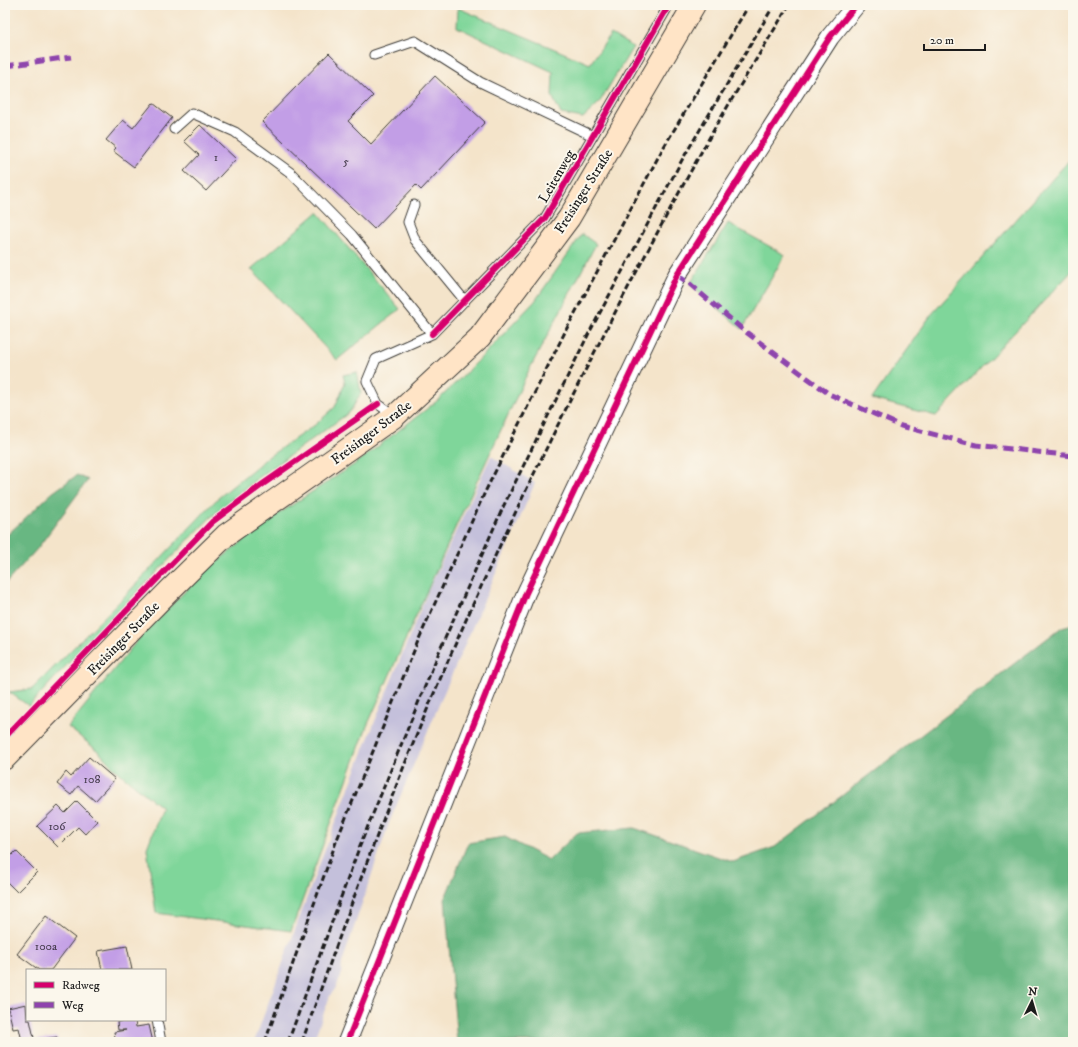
<svg xmlns="http://www.w3.org/2000/svg" width="1078" height="1047" viewBox="0 0 1078 1047" font-family="'IM FELL DW Pica',serif">
	<style>
		.industrial { fill: #c4c0db }
		.green { fill: #7fd69a; stroke: #4e795b }
		.forest { fill: #67b782; stroke: #426a4f }
		.building { fill: #c29ee6 }
		.lines { fill: none; stroke-linecap: round; stroke-linejoin: round }
		.lane-casing { stroke: #3c3a36; stroke-width: 11 }
		.street-casing { stroke: #3c3a36; stroke-width: 20 }
		.secondary-casing { stroke: #3c3a36; stroke-width: 24 }
		.lane { stroke: #fff; stroke-width: 9 }
		.street { stroke: #fff; stroke-width: 18 }
		.secondary { stroke: #ffe4c6; stroke-width: 22 }
		.rail { stroke: #1c1c1c; stroke-width: 3; stroke-dasharray: 6 3; stroke-linecap: butt }
		.quiet { stroke: #8e44ad; stroke-width: 5; stroke-dasharray: 10 5; stroke-linecap: butt }
		.cycleway-casing { stroke: #fbf7ec; stroke-width: 8 }
		.cycleway { stroke: #d6006c; stroke-width: 6 }
		.labels { text-anchor: middle; stroke-width: 4; stroke-linejoin: round; paint-order: stroke }
		.number-label { font-size: 12px; fill: #463c4e }
		.street-label { font-size: 14px; fill: #1c1c1c; stroke: #fbf7ec }
	</style>
	<rect width="100%" height="100%" fill="#fbf7ec"/>
	<filter id="ink" filterUnits="userSpaceOnUse"><feTurbulence type="fractalNoise" baseFrequency=".025" numOctaves="2"/><feDisplacementMap in="SourceGraphic" scale="8" xChannelSelector="R" yChannelSelector="G"/><feConvolveMatrix kernelMatrix="1 2 1 2 8 2 1 2 1" color-interpolation-filters="sRGB"/></filter>
	<filter id="wash" filterUnits="userSpaceOnUse"><feTurbulence type="fractalNoise" baseFrequency=".012" numOctaves="4" result="noise"/><feDisplacementMap in="SourceGraphic" scale="16" xChannelSelector="R" yChannelSelector="G"/><feGaussianBlur stdDeviation="0.9" result="paint"/><feColorMatrix in="noise" values="0 0 0 0 0 0 0 0 0 0 0 0 0 0 0 0 0 1.4 0 .05"/><feComposite in="paint" operator="in"/></filter>
	<g filter="url(#wash)">
		<rect width="100%" height="100%" fill="#f4e4ca"/>
		<path class="industrial" d="M491 456 535 483 446 688 389 823 342 963 341 977 335 989 330 996 313 1042H254L314 878 379 711 429 589Z"/>
		<path class="green" d="M458 8 590 64 611 34 633 47 599 103 583 118 561 114 552 96 553 72 457 27Z
			M1073 156V270L936 416 872 399 931 315Z
			M318 212 400 309 337 360 251 269Z
			M728 223 785 255 742 329 690 284Z
			M582 234 596 244 529 370 456 526 416 616 367 726 291 931 156 913 147 848 162 808 115 769 98 751 68 727 140 637 205 571 275 516 355 464 437 401 475 364 535 301Z
			M357 372 361 393 350 412 254 481 210 518 89 641 29 706 9 692 32 689 120 601 217 499 268 457 315 425 335 407 345 383 343 375Z"/>
		<path class="forest" d="M77 475 88 480 37 549 5 584V537L52 493Z
			M1073 624V1042H457L445 898 468 843 505 837 549 860 577 833 634 828 733 862 775 847 1062 627Z"/>
		<g id="blocks">
			<path class="building" d="M329 53 373 96 348 121 371 144 435 76 485 122 421 190 416 185 374 229 262 122Z
				M153 103 172 118 134 167 113 151 116 148 106 140 123 120 133 128Z
				M200 125 236 159 206 191 184 171 199 155 184 141Z
				M89 757 115 779 95 801 78 786 71 795 57 784 66 772 71 777Z
				M77 801 97 821 85 834 78 827 58 847 37 826 58 806 65 813Z
				M16 851 37 872 17 892 5 880V862Z
				M46 916 75 938 51 970H39L17 954Z
				M127 946 132 970H102L98 951Z
				M26 1004 27 1020H30L34 1038 22 1041 19 1028 13 1029 8 1008Z
				M128 1020H135L136 1027 149 1025 153 1042H116L114 1032 126 1030H118L117 1022Z
				M57 1037 58 1042H36V1040Z"/>
		</g>
	</g>
	<g filter="url(#ink)">
		<use href="#blocks" fill-opacity="0" stroke="#3c3a36" stroke-width="1"/>
		<g class="lines">
			<defs>
				<path id="lane" d="M374 55 415 41 480 82 593 136
					M174 129 192 113 235 132 291 173 352 235 432 334
					M414 205 408 222 415 240 465 301
					M395 416 378 404 367 381 376 359 432 334 545 218 669 5
					M157 1020 161 1042"/>
				<path id="street" d="M347 1042 526 593 677 275 830 37 856 5"/>
				<path id="secondary" d="M5 758 171 589 226 535 395 416 480 337 569 218 694 5"/>
			</defs>
			<use href="#lane" class="lane-casing"/>
			<use href="#street" class="street-casing"/>
			<use href="#secondary" class="secondary-casing"/>
			<use href="#lane" class="lane"/>
			<use href="#street" class="street"/>
			<use href="#secondary" class="secondary"/>
			<path class="rail" d="M265 1042 336 842 418 641 485 492 567 328 662 150 749 5
				M288 1042 359 848 439 652 504 505 588 335 682 160 774 5
				M302 1042C348 912 395 781 451 654 523 489 605 327 692 169 722 113 757 59 789 5"/>
			<path class="quiet" d="M5 66 71 57
				M677 275 690 284 742 329 829 394 901 426 976 445 1073 456"/>
			<defs>
				<path id="cycleway" d="M432 334 545 218 669 5
					M5 737 212 522 263 484 378 404
					M347 1042 526 593 677 275 830 37 856 5"/>
			</defs>
			<use href="#cycleway" class="cycleway-casing"/>
			<use href="#cycleway" class="cycleway"/>
		</g>
	</g>
	<g class="labels">
		<g class="number-label">
			<text x="216" y="161">1</text>
			<text x="346" y="165">5</text>
			<text x="92" y="783">108</text>
			<text x="57" y="830">106</text>
			<text x="46" y="950">100a</text>
		</g>
		<g class="street-label">
			<text transform="translate(556 176) rotate(-60)" y="5">Leitenweg</text>
			<text transform="translate(583 191) rotate(-58)" y="5">Freisinger Straße</text>
			<text transform="translate(371 432) rotate(-37)" y="5">Freisinger Straße</text>
			<text transform="translate(123 638) rotate(-46)" y="5">Freisinger Straße</text>
		</g>
	</g>
	<rect width="1078" height="1047" fill="none" stroke="#fbf7ec" stroke-width="20"/>
	<rect x="26" y="969" width="140" height="52" fill="#fbf7ec" stroke="#a29f99"/>
	<rect x="34" y="982" width="20" height="6" fill="#d6006c" stroke="#a29f99"/>
	<text x="62" y="989" font-size="12" fill="#1c1c1c">Radweg</text>
	<rect x="34" y="1002" width="20" height="6" fill="#8e44ad" stroke="#a29f99"/>
	<text x="62" y="1009" font-size="12" fill="#1c1c1c">Weg</text>
	<g transform="translate(1032 1001) rotate(5)" stroke="#fbf7ec" stroke-width="3" paint-order="stroke">
	<path d="M0-3L7 15L0 10L-7 15Z" fill="#1c1c1c"/>
	<text y="-6" font-size="11" font-weight="bold" text-anchor="middle" fill="#1c1c1c">N</text>
	</g>
	<path d="M924 44v6h61v-6" fill="none" stroke="#1c1c1c" stroke-width="2"/>
	<text x="930" y="44" font-size="12" fill="#1c1c1c" stroke="#fbf7ec" stroke-width="3" paint-order="stroke">20 m</text>
</svg>
